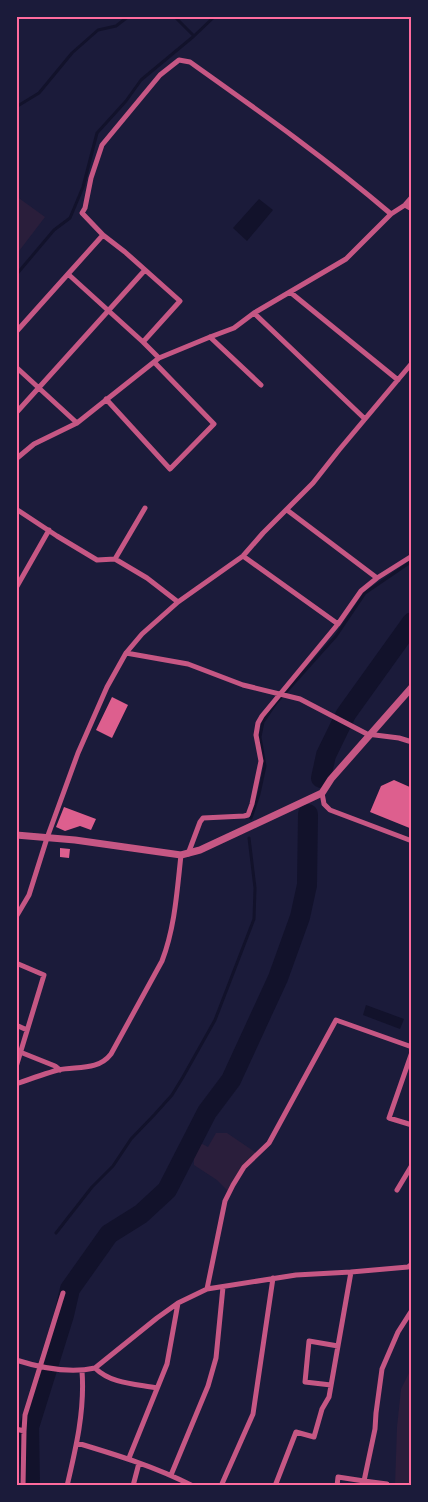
<svg xmlns="http://www.w3.org/2000/svg" width="428" height="1502" viewBox="0 0 428 1502" font-family="'Open Sans',sans-serif">
	<style>
		.green { fill: #2a1e3b }
		.water { fill: #12122b }
		.lines { fill: none; stroke-linecap: round; stroke-linejoin: round }
		.stream { stroke: #12122b; stroke-width: 3 }
		.river { stroke: #12122b; stroke-width: 20 }
		.building { fill: #dd5f8e }
		.minor { stroke: #c65784; stroke-width: 5 }
		.tertiary { stroke: #c65784; stroke-width: 7 }
		.neatline { fill: none; stroke: #ff6b9d; stroke-width: 2 }
	</style>
	<rect width="100%" height="100%" fill="#1b1b3a"/>
	<path class="green" d="M16 196 45 217 16 255Z
		M216 1133H227L258 1154 244 1167 229 1192 217 1180 194 1165V1152L191 1144 193 1139 208 1147Z
		M412 1367V1486H395L397 1427 401 1389Z"/>
	<path class="water" d="M259 199 273 210 247 241 233 228Z
		M366 1005 404 1019 400 1029 363 1015Z"/>
	<g class="lines">
		<path class="stream" d="M174 16 194 36 215 16
			M16 107 39 93 72 53 98 30 116 26 129 16
			M16 275 54 230 70 218 83 187 97 133 126 101 141 80 194 36
			M251 818 259 794 265 766 260 737 263 722 276 703 336 636 365 593 412 561
			M56 1233 92 1187 113 1166 131 1139 155 1114 172 1095 183 1077 215 1020 254 919 255 888 249 838"/>
		<path class="river" d="M321 778 326 755 346 714 412 622
			M30 1486 29 1427 64 1315 70 1289 109 1234 141 1214 167 1190 207 1112 231 1080 278 978 300 917 307 885 308 814"/>
	</g>
	<path class="building" d="M112 697 128 705 112 738 96 730Z
		M394 780 412 788V829L370 812 381 786Z
		M64 807 96 819 91 830 80 826 65 831 56 827Z
		M60 848 70 849 69 858 60 857Z"/>
	<g class="lines">
		<path class="minor" d="M405 205 412 209
			M68 274 103 235
			M290 292 398 380
			M254 313 365 419
			M16 332 68 274 143 342 159 358
			M210 337 261 385
			M143 342 180 301 125 252 103 235 82 213 85 208 91 178 102 145 160 75 179 60 190 62C259 111 327 159 391 214
			M16 367 77 423
			M106 399 170 469 214 424 154 362
			M16 413 145 270
			M16 459 34 444 77 423 159 358 210 337 234 328 254 313 346 259 391 214 405 205 412 197
			M16 509 57 536 97 560 115 559 147 578 178 602
			M287 510 377 578
			M243 556 338 624
			M115 559 145 508
			M16 588 49 530
			M126 653 188 664 243 685 300 699 367 734 399 738 412 742
			M322 793 324 804 330 810 412 841
			M188 854 200 822 203 818 244 816 248 815 252 804 261 761 256 735 258 723 262 716 338 624 361 591 377 578 412 556
			M16 917 29 895 47 838 78 753 107 687 126 653 142 634 178 602 243 556 263 533 313 483 339 450 412 363
			M16 963 44 975 16 1067
			M16 1025 27 1030
			M20 1052 55 1066 60 1070
			M412 1052 389 1118 412 1125
			M16 1084C30 1079 44 1074 58 1070 77 1066 98 1071 111 1054L162 961C175 927 177 891 181 855
			M397 1190 412 1165
			M207 1289 225 1201 233 1185 244 1167 269 1143 336 1020 412 1047
			M16 1360C41 1368 69 1374 95 1368L157 1318 178 1303 207 1289 296 1275 351 1272 408 1267 412 1264
			M95 1368C111 1384 136 1384 157 1388
			M331 1385 305 1382 309 1341 338 1346
			M16 1429 24 1431
			M77 1443C117 1455 156 1467 193 1486
			M129 1458 167 1364 178 1303
			M171 1475 208 1386 216 1358 223 1287
			M364 1481 387 1484V1486
			M23 1486 24 1431 25 1415 63 1293
			M67 1486C76 1448 85 1410 82 1371
			M133 1486 139 1463
			M221 1486 253 1414 273 1278
			M275 1486 296 1432 314 1437 322 1409 329 1397 351 1272
			M337 1486 338 1477 364 1481 375 1429 376 1413 382 1369 398 1332 412 1310"/>
		<path class="tertiary" d="M16 835 75 840 181 855 200 850 322 793 331 779 412 687"/>
	</g>
	<rect width="428" height="1502" fill="none" stroke="#1b1b3a" stroke-width="35"/>
	<rect x="18" y="18" width="392" height="1466" class="neatline"/>
</svg>
